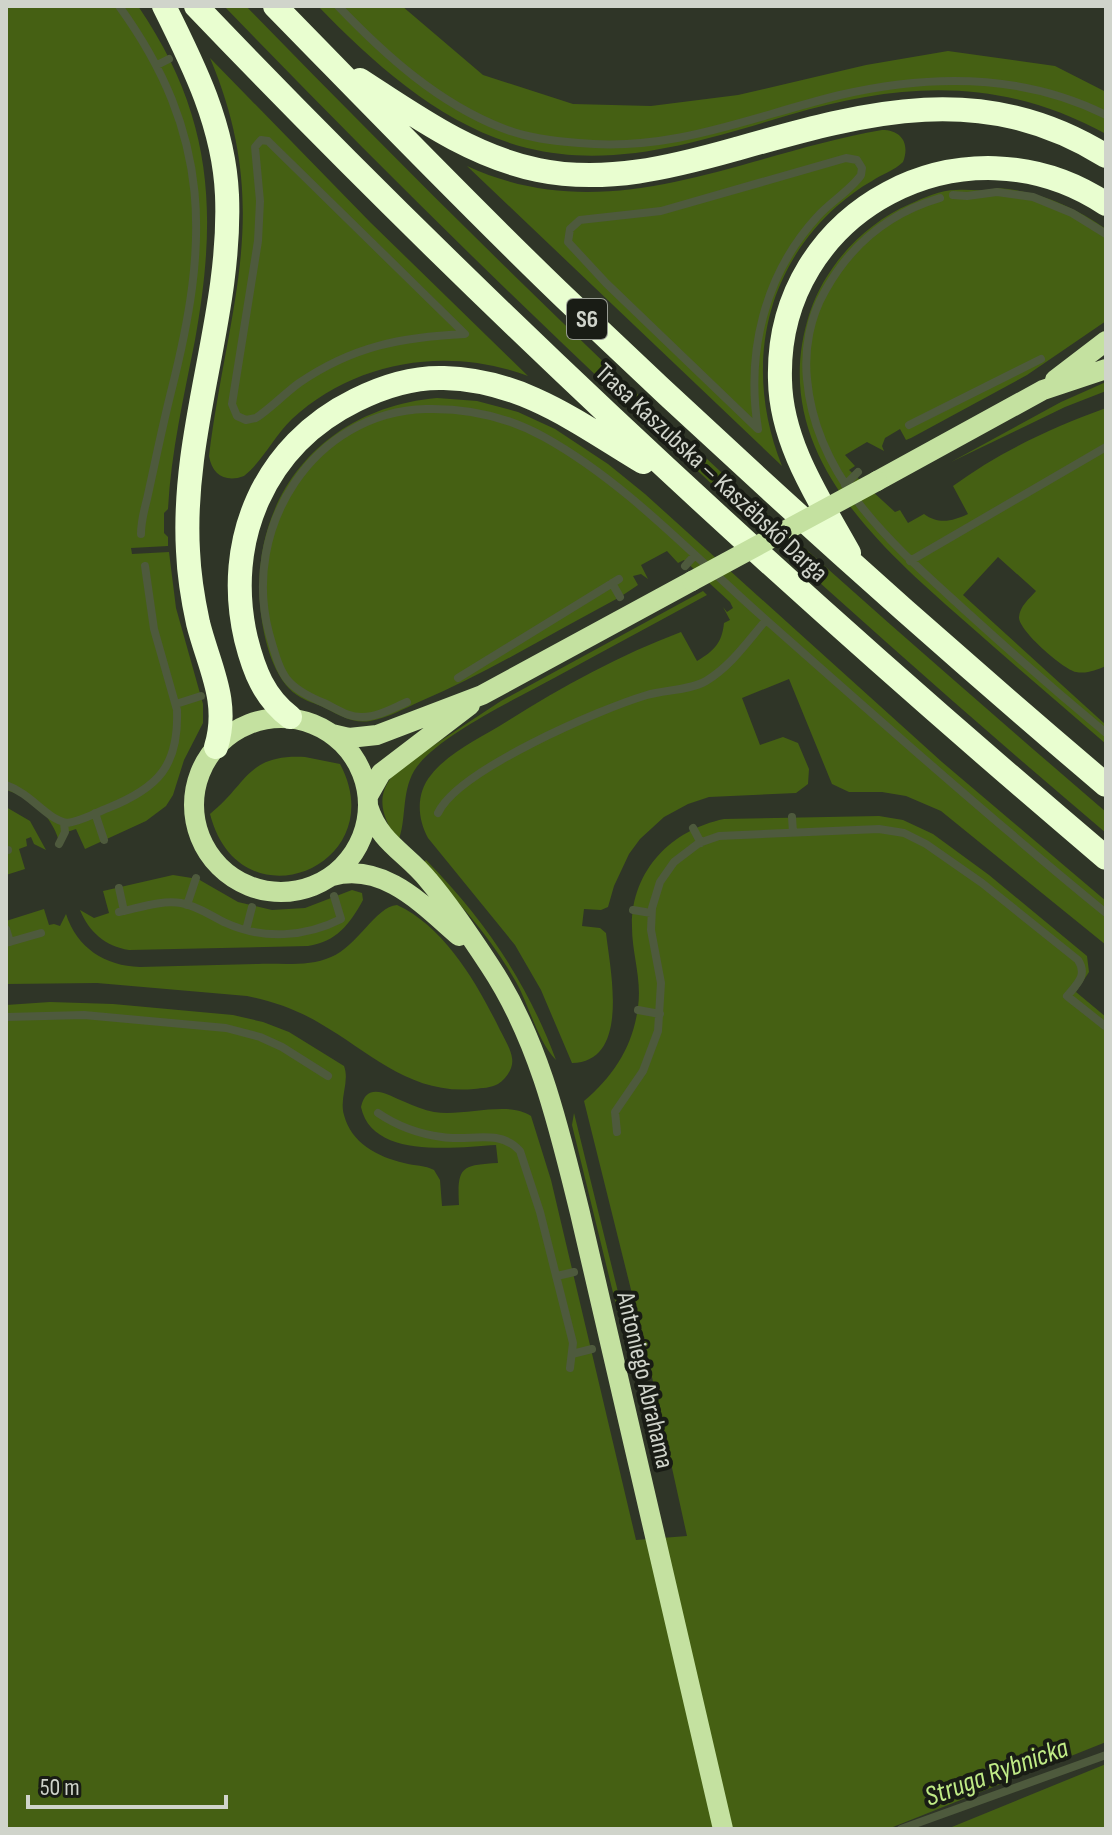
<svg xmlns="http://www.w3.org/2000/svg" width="1112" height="1835" viewBox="0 0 1112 1835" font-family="'Sofia Sans Condensed',sans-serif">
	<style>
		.green { fill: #456013 }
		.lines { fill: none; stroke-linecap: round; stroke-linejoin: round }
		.stream { stroke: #4e5a3d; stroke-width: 8 }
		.major { stroke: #c4e1a0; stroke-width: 20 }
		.highway { stroke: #e9fed0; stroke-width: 24 }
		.major-bridge { stroke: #c4e1a0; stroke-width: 20 }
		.labels { text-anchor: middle; stroke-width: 8; stroke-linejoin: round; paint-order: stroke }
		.shield { fill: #191c15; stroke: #999d94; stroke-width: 2 }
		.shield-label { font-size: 24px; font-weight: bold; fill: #d0d4cb }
		.street-label { font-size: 26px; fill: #d0d4cb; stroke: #191c15 }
		.water-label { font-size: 28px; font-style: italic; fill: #c0eb86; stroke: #191c15 }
	</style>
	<rect width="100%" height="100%" fill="#2f3527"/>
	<path class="green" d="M6 6H138C213 116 218 212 195 340 184 396 171 452 168 509L164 513V533L168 537V546L131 548 132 554 169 552 176 608 203 704V723L184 760 173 795 166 806 146 821 85 849 76 829 67 832 60 845C54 818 33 798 6 790Z
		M224 6H246C401 165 558 322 721 472 847 588 976 700 1106 812V833C798 572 504 297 224 6Z
		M318 6H402L483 75 573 104 651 106 738 95 866 65 948 51 1055 66 1106 92V134C999 76 902 82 789 115 704 140 616 170 527 148 444 127 376 66 318 6Z
		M210 58 370 222 528 376C448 346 356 360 292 419 274 436 263 461 244 476 226 483 212 475 209 456 228 304 274 210 210 58Z
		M882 130C902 130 910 144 903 162 894 171 882 174 872 181 859 188 848 197 837 206 761 274 745 374 782 466L467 166C610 232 741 154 882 130Z
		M998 188C1038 191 1073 206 1106 229V321L1027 375 911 438 906 440 900 429 885 438 882 446 884 451 867 442 845 455 855 466 849 470 895 512 900 510 908 523 924 514C939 525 953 521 968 514L953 486C999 452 1053 427 1106 408V666C1096 670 1087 674 1076 672 1063 669 1018 630 1019 617 1020 606 1029 599 1036 591L998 557 963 595 1106 725V744C1060 704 1014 665 969 625 877 544 765 449 810 312 826 265 864 224 910 204 923 198 941 190 956 190 971 189 982 192 998 188Z
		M1106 382V391L1065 407 951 462 1061 402Z
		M437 398 477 401 518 412 555 429 608 464 645 494 942 762 1106 901V945L941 811 906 796 882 792H849L832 784 789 679 742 698 760 745 783 737 798 743 809 769 808 784 796 793 709 797 688 804 664 817 640 839 629 854 614 886 608 907 601 910 584 909 582 926 600 928 606 933C610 969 631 1062 572 1063L541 990 515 945 428 838C417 818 416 793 431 775 449 752 482 737 506 722 561 687 620 655 681 632L697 661C714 651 722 643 724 623L730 620 723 607 727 612 733 608 730 602 684 560 678 563 667 551 641 565 648 579 641 574 633 576 638 585 620 597C554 632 489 672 421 701 405 708 388 718 370 721 353 724 339 715 325 708 315 703 305 701 297 695 274 680 264 640 261 614 247 499 322 408 437 398Z
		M703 591 707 595C657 622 606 650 556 677 520 697 434 737 414 771 401 794 407 819 398 842 380 813 373 792 402 766L501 701Z
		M305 757 340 764C394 865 240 930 210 814 248 784 246 754 305 757Z
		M6 807 30 821 46 850 34 844 31 837 26 839 27 846 19 849 25 869 6 875Z
		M879 816 903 820 933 834 989 875 1087 956 1089 972 1076 992 1106 1017V1742L888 1829H6V1005L50 1002 113 1004 233 1015 263 1022 289 1032 344 1066C350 1082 339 1098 344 1115 351 1143 378 1157 404 1163 415 1166 425 1165 434 1170L440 1180 442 1206 459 1205C457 1167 461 1165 498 1163L496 1145C457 1147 372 1160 361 1107 367 1080 389 1096 405 1102 414 1106 424 1110 434 1112 464 1117 508 1100 531 1116L551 1180 636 1540 687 1536 646 1350 584 1101C614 1076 633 1046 638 1007 642 979 632 954 632 927 631 871 671 830 724 819Z
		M426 860C484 919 527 982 556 1060 538 1042 529 1005 516 982 491 938 458 900 422 864Z
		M173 875 198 879 238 902 272 910 305 908 352 890 362 893 363 900C350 924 336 942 308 946L129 950C105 946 89 932 80 910L94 918 109 913 103 891Z
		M397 905C445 927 478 985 500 1030 504 1038 511 1049 512 1058 514 1068 506 1079 498 1084 491 1088 482 1088 474 1089 411 1095 371 1053 321 1024 298 1010 273 1001 247 996L97 983 6 984V921L44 909 49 925 54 924 60 926 66 914C77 948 105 966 140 967 179 966 218 965 258 964 281 963 309 967 331 957 358 946 375 907 397 905Z
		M574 1113 633 1353 628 1354 572 1125Z
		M1106 1764V1829H947Z"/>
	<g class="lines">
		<path class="stream" d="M119 6C213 136 209 243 171 392 162 428 155 463 147 499 144 511 141 521 141 534
			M338 6C385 55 438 103 502 128 527 138 553 141 579 143 674 152 750 117 840 95 930 74 1022 73 1106 115
			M157 65 169 59
			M261 140 268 141 465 334C402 337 353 346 299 383 284 394 271 408 256 418L246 420 237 416 232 404 258 241 260 201 255 147Z
			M846 158 857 160 862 168 861 175C852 189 829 203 817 217 764 275 746 353 758 429L606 283 568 242 570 229 580 220 661 211Z
			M953 195 967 196 997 192 1033 197 1072 213 1106 234
			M940 198C889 213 851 244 825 291 810 317 804 349 807 379 816 482 897 548 968 613 1013 654 1059 694 1106 733
			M909 425 1041 359
			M845 485 858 472
			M910 561 1106 447
			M685 566 695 555
			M612 583 620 597
			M458 678 619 579
			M407 702C393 708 378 717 362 717 347 717 337 709 324 703 283 686 281 675 269 633 241 528 313 412 426 409 467 408 508 417 544 437 627 483 694 557 765 619 877 718 990 818 1106 913
			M176 704 201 696
			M6 785C32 794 46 819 67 823 82 821 95 813 108 808 158 788 179 766 177 710L154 629 145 566
			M95 813 104 840
			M438 813C458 770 600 709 647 695 665 690 691 690 706 681 731 666 748 641 766 620
			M792 817 793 832
			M693 828 701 843
			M59 844 65 832 64 823
			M6 850H8
			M119 888 124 911
			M187 905 196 878
			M633 910 651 913
			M119 912C139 908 160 900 181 903 198 906 211 916 226 923 263 940 306 937 341 919L334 896
			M6 929 10 942
			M246 930 252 907
			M6 943 41 933
			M638 1010 660 1014
			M6 1017 84 1015 226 1028 260 1037 282 1047 328 1076
			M378 1113C397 1126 419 1134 442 1137 469 1142 500 1128 520 1151L540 1212 573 1343 570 1368
			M617 1132 615 1112 643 1071 658 1031 661 983 651 930 652 908 660 882 674 862 699 843 719 836 879 829 904 833 926 844 982 883 1078 960C1088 975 1077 984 1067 996L1105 1026
			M557 1276 574 1272
			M572 1354 592 1349
			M901 1829 1106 1755"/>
		<path class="major" d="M1055 380 1106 341
			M877 481 1043 390 1106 369
			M194 805a87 87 0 1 1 174 0a87 87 0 1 1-174 0Z
			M332 734 349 738 377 735 482 695 692 581
			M368 796 381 773 470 705
			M368 806C380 844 406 852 429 881 451 907 471 937 490 966 539 1040 559 1128 580 1213L723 1829
			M332 876C384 862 423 905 459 936"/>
		<path class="highway" d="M164 6C194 66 224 126 227 195 232 315 181 430 188 551 189 575 193 600 198 623 209 667 230 701 216 747
			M196 6C484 307 789 589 1106 858
			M275 6C371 104 466 203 565 298 741 466 921 628 1106 785
			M360 80C417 117 471 156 538 170 605 184 672 167 736 149 867 112 981 79 1106 156
			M849 553C819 499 781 443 780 380 775 209 966 111 1106 204
			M290 717C264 697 254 671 246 639 223 541 264 445 356 400 382 387 414 377 444 378 523 380 578 423 643 462"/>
		<path class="major-bridge" d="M692 581 877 481"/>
	</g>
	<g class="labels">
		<rect class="shield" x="567" y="299" width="40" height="40" rx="6"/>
		<g class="shield-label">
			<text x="587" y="327">S6</text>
		</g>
		<g class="street-label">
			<text transform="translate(712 472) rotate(43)" y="9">Trasa Kaszubska – Kaszëbskô Darga</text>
			<text transform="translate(646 1380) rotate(77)" y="9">Antoniego Abrahama</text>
		</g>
		<g class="water-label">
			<text transform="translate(996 1771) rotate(-20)" y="10">Struga Rybnicka</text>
		</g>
	</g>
	<rect width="1112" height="1835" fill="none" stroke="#d0d4cb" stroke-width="16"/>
	<path d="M28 1795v12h198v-12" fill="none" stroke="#d0d4cb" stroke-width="4"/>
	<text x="40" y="1795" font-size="24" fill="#d0d4cb" stroke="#191c15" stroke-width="6" paint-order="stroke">50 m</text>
</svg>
